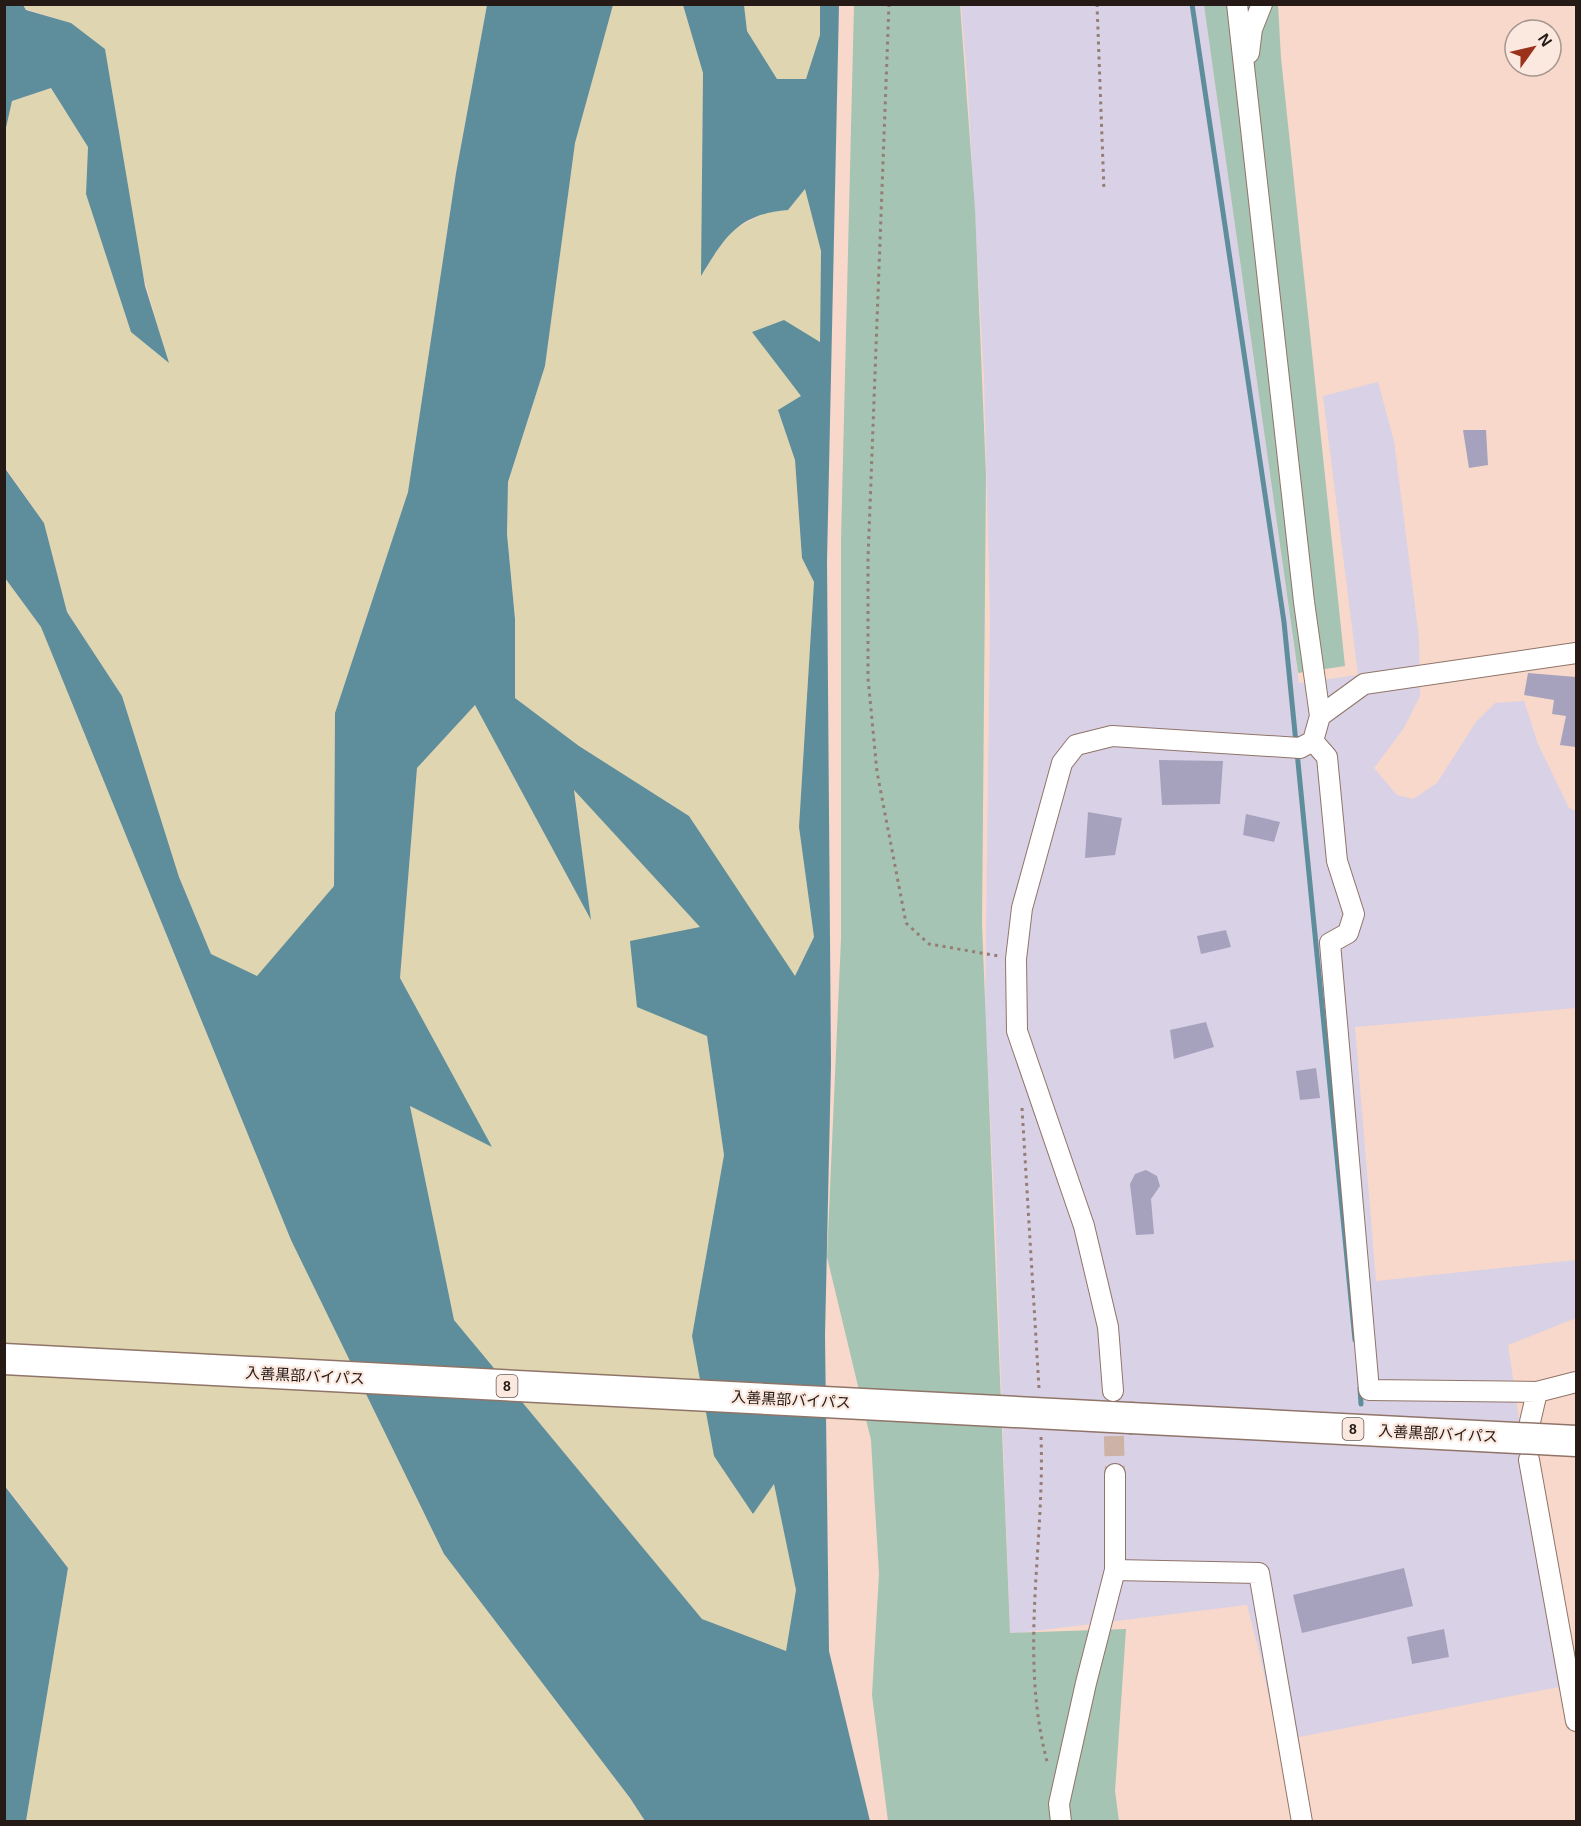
<svg xmlns="http://www.w3.org/2000/svg" width="1581" height="1826" viewBox="0 0 1581 1826" font-family="Helvetica,'Noto Sans JP',sans-serif">
	<style>
		.industrial { fill: #d9d1e6 }
		.green { fill: #a5c4b3 }
		.sand { fill: #dfd6b1 }
		.water { fill: #5e8e9b; fill-rule: evenodd }
		.lines { fill: none; stroke-linecap: round; stroke-linejoin: round }
		.stream { stroke: #5e8e9b; stroke-width: 5 }
		.building { fill: #a6a2be }
		.minor-tunnel { stroke: #cdb2a6; stroke-width: 20; stroke-dasharray: 20 10; stroke-linecap: butt }
		.minor-casing { stroke: #907468; stroke-width: 22 }
		.highway-casing { stroke: #907468; stroke-width: 33 }
		.path { stroke: #947e74; stroke-width: 3; stroke-dasharray: 3 4.5; stroke-linecap: butt }
		.minor { stroke: #fff; stroke-width: 20 }
		.highway { stroke: #fff; stroke-width: 30 }
		.highway-bridge-casing { stroke: #907468; stroke-width: 33; stroke-linecap: butt }
		.highway-bridge { stroke: #fff; stroke-width: 30 }
		.labels { text-anchor: middle; stroke-width: 4.5; stroke-linejoin: round; paint-order: stroke }
		.shield { fill: #fbe8df; stroke: #655852; stroke-width: 1.5 }
		.shield-label { font-size: 14px; font-weight: bold; fill: #251a15 }
		.street-label { font-size: 15px; fill: #251a15; stroke: #fbe8df }
	</style>
	<rect width="100%" height="100%" fill="#f7d8ca"/>
	<path class="industrial" d="M961 5H1204L1299 683 1358 675 1323 396 1378 382 1394 441 1419 638 1420 696 1404 728 1374 768 1397 795 1413 799 1437 783 1476 722 1495 703 1524 701 1538 744 1569 808 1576 811V1008L1355 1027 1376 1281 1576 1260V1318L1508 1345 1559 1687 1278 1741 1260 1655 1247 1605 1010 1634 995 1211 985 1018 990 619 984 377 967 76Z"/>
	<path class="green" d="M854 5H960L975 209 986 476 982 924 1010 1633 1126 1629 1115 1791 1119 1821H888L872 1695 879 1574 871 1440 827 1257 841 939V541Z
		M1204 5H1278L1281 58 1345 666 1298 673Z"/>
	<path class="sand" d="M23 5H487L456 173 408 492 335 713 334 886 257 977 211 954 179 877 122 696 67 612 44 523 5 467 4 132 12 101 51 88 88 147 86 194 168 362 71 23 26 9Z
		M613 5H683L703 73 701 275 728 233 767 211 788 210 806 188 821 251 820 342 801 397 778 410 795 460 802 558 814 582 799 827 814 937 795 977 689 816 579 746 515 698V619L507 534 508 482 545 366 575 143Z
		M744 5H820V35L806 79H777L747 31Z
		M5 578 41 627 291 1240 444 1554 630 1798 645 1821H26L68 1568 5 1485Z
		M475 704 590 918 574 789 700 927 707 1036 724 1155 692 1336 753 1513 774 1483 796 1590 786 1651 702 1619 454 1320 410 1106 491 1146 400 978 417 768Z"/>
	<path class="water" d="M5 4 23 5 26 10 71 23 105 49 145 286 169 363 131 332 86 194 88 147 51 88 12 101 5 132Z
		M487 5H613L575 143 545 366 508 482 507 534 515 619V698L579 746 689 816 795 976 814 937 799 827 814 582 802 558 795 460 778 410 801 396 752 332 784 320 820 342 821 251 805 189 788 210C738 214 725 237 701 276L703 73 683 5H744L747 31 777 79H806L820 35V5H839L827 561 831 1065 825 1336 829 1651 870 1821H645L630 1798 444 1554 291 1240 41 627 5 578 4 467 44 523 67 612 122 696 179 877 211 954 257 976 334 886 335 713 408 492 456 173ZM475 705 591 920 574 790 700 927 630 941 637 1007 707 1036 724 1155 692 1336 714 1456 753 1514 774 1484 796 1590 786 1651 702 1619 454 1320 410 1106 492 1147 400 978 417 768Z
		M4 1485 68 1568 26 1821H5Z"/>
	<g class="lines">
		<path class="stream" d="M1192 4 1284 622 1296 743
			M1297 752 1355 1340
			M1360 1388 1361 1404"/>
	</g>
	<path class="building" d="M1463 430H1486L1488 465 1469 468Z
		M1528 673 1576 677V747L1560 745 1566 716 1552 714 1554 700 1524 695Z
		M1159 760 1223 761 1220 804 1162 805Z
		M1088 812 1122 818 1115 855 1085 858Z
		M1246 814 1280 822 1274 842 1243 835Z
		M1226 930 1231 947 1201 954 1197 936Z
		M1206 1022 1214 1047 1174 1059 1170 1030Z
		M1316 1068 1320 1098 1300 1100 1296 1071Z
		M1146 1170 1157 1176 1160 1186 1151 1199 1154 1234 1136 1235 1130 1184 1135 1174Z
		M1404 1568 1413 1606 1302 1633 1293 1595Z
		M1444 1629 1449 1657 1412 1664 1407 1637Z"/>
	<g class="lines">
		<path class="minor-tunnel" d="M1113 1406 1115 1474"/>
		<defs>
			<path id="minor" d="M1249 53 1252 29 1262 4
				M1320 716 1364 684 1576 653
				M1313 741 1327 757 1337 861 1354 914 1348 933 1330 943 1369 1390 1537 1392 1576 1382
				M1113 1391 1108 1327 1084 1226 1017 1031 1016 959 1022 908 1062 763 1076 745 1112 736 1300 748 1313 741 1320 716 1304 602 1237 4
				M1530 1422 1537 1392
				M1529 1460 1576 1721
				M1115 1570 1259 1573 1302 1822
				M1061 1822 1059 1804 1086 1683 1115 1570V1474"/>
			<path id="highway" d="M4 1359 1130 1418"/>
		</defs>
		<use href="#minor" class="minor-casing"/>
		<use href="#highway" class="highway-casing"/>
		<path class="path" d="M889 4 868 559V678L877 772 906 923 929 944 999 956
			M1097 4 1104 191
			M1022 1108 1039 1388
			M1041 1437C1045 1546 1018 1656 1048 1765"/>
		<use href="#minor" class="minor"/>
		<use href="#highway" class="highway"/>
		<defs>
			<path id="highway-bridge" d="M1130 1418 1576 1441"/>
		</defs>
		<use href="#highway-bridge" class="highway-bridge-casing"/>
		<use href="#highway-bridge" class="highway-bridge"/>
	</g>
	<g class="labels">
		<g class="shield">
			<rect x="496.5" y="1375" width="21" height="22" rx="4.5"/>
			<rect x="1342.5" y="1418" width="21" height="22" rx="4.5"/>
		</g>
		<g class="shield-label">
			<text x="507" y="1391">8</text>
			<text x="1353" y="1434">8</text>
		</g>
		<g class="street-label">
			<text transform="translate(305 1376) rotate(3)" y="5">入善黒部バイパス</text>
			<text transform="translate(791 1400) rotate(3)" y="5">入善黒部バイパス</text>
			<text transform="translate(1438 1434) rotate(3)" y="5">入善黒部バイパス</text>
		</g>
	</g>
	<rect width="1581" height="1826" fill="none" stroke="#251a15" stroke-width="12"/>
	<g transform="translate(1533 48) rotate(56)"><circle r="28" fill="#fbe8df" stroke="#a5968e" stroke-width="1.5"/>
	<path d="M0-4.5L10 22L0 15L-10 22Z" fill="#9b321c"/>
	<text y="-9" font-size="16" font-weight="bold" text-anchor="middle" fill="#251a15">N</text>
	</g>
</svg>
